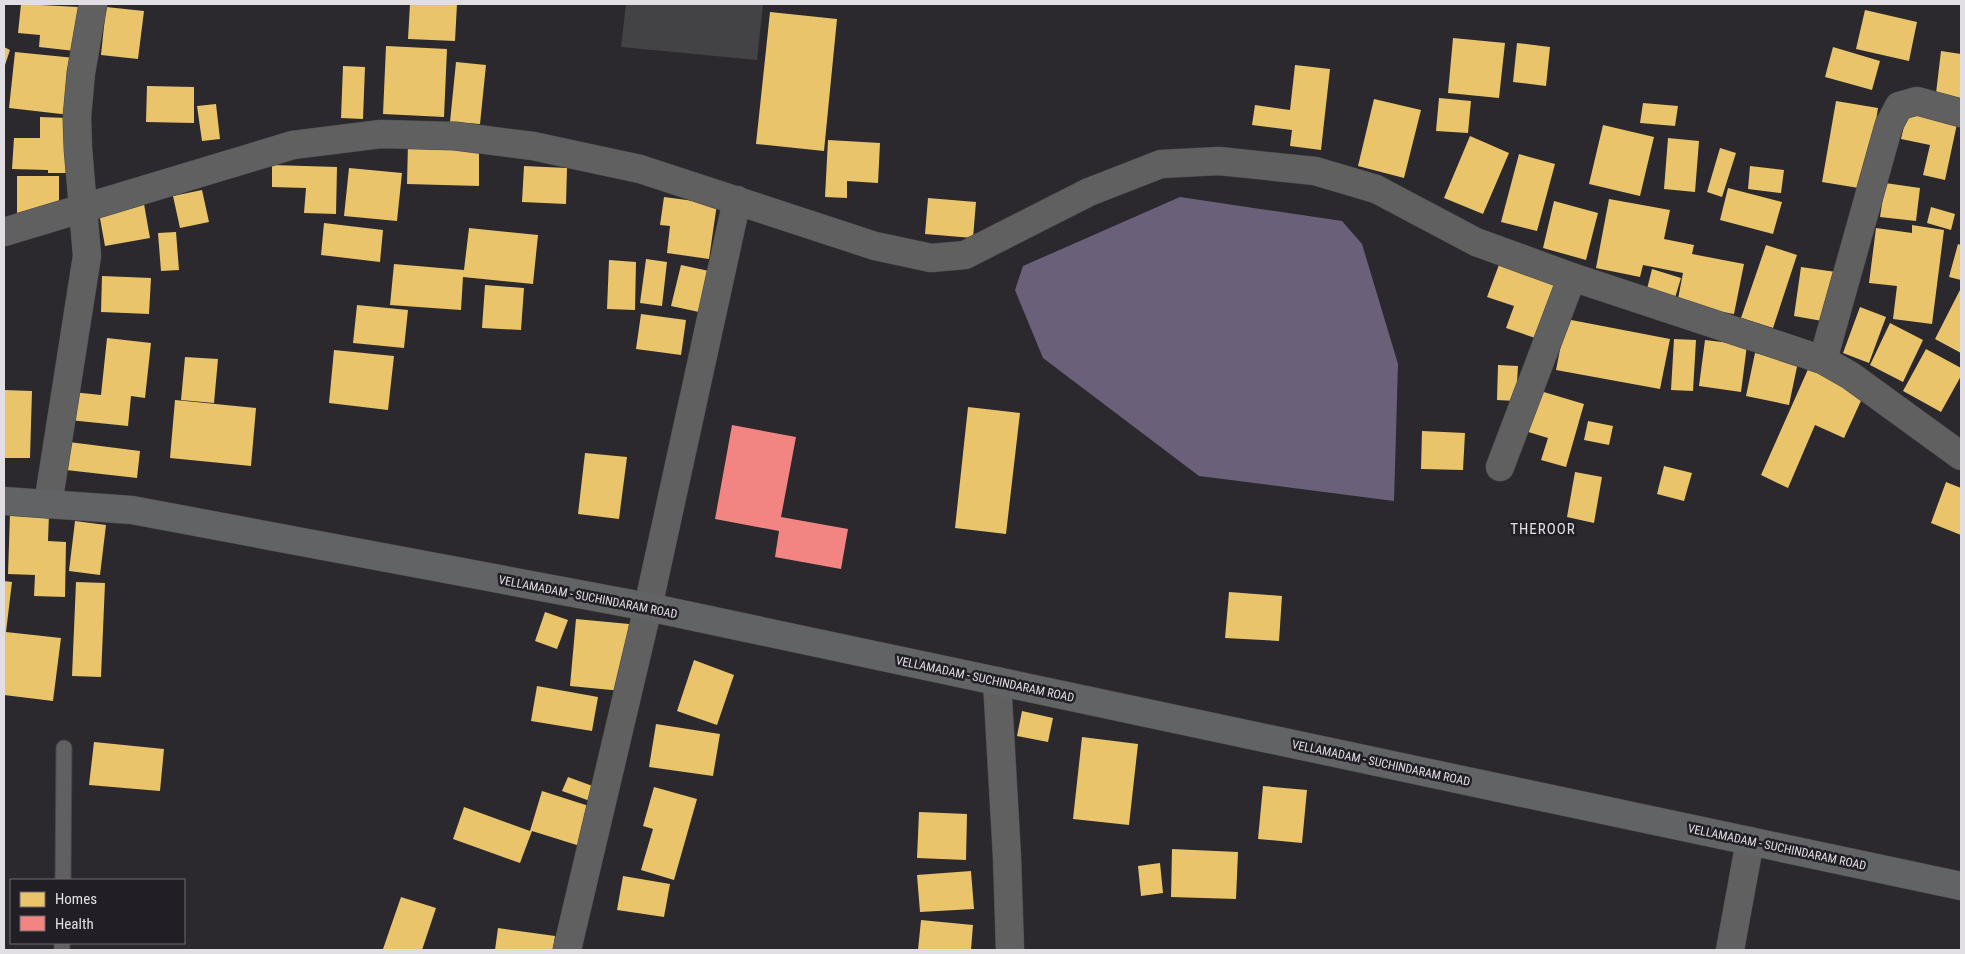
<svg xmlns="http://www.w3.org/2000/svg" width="1965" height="954" viewBox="0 0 1965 954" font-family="'Roboto Condensed',sans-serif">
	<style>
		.water { fill: #6b6079 }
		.homes { fill: #e9c46a }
		.health { fill: #f28482 }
		.building { fill: #434245 }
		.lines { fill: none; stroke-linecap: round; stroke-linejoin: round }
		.lane-casing { stroke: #484749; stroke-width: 17 }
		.street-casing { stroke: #484749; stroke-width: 29 }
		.secondary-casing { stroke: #484749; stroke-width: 29 }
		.lane { stroke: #606061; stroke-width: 15 }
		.street { stroke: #606061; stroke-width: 28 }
		.secondary { stroke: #626364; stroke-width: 28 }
		.labels { text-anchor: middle; stroke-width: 5; stroke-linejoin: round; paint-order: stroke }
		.street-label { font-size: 12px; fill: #e1dfe4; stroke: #211e25 }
		.quarter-label { font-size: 15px; letter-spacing: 1px; fill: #e1dfe4; stroke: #211e25 }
	</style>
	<rect width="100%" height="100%" fill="#2b292d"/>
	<path class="water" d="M1180 197 1342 221 1362 244 1398 364 1394 501 1199 476 1043 358 1015 290 1023 266Z"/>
	<path class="homes" d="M21 4 79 7 75 51 39 47 40 35 18 33Z
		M410 4H457L455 41 408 39Z
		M106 7 144 11 138 59 101 55Z
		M1865 10 1917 22 1909 61 1856 49Z
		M770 12 837 19 824 151 756 144Z
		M1453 38 1505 43 1499 98 1448 93Z
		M1517 43 1550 47 1546 86 1513 82Z
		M386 46 447 49 444 117 383 114Z
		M4 47 10 50 4 68Z
		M1833 47 1880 61 1872 90 1825 77Z
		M1941 51 1961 54V105L1935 102Z
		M15 52 75 58 70 115 9 108Z
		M456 62 486 65 480 124 450 122Z
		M1295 65 1330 69 1321 150 1290 146 1292 130 1252 125 1255 105 1290 110Z
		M343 66 365 67 363 119 341 118Z
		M147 86 194 87V123L146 122Z
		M1439 98 1471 101 1468 133 1436 131Z
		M1374 99 1421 110 1404 178 1358 166Z
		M1836 101 1878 108 1865 189 1822 182Z
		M1643 103 1678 106 1675 126 1640 123Z
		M216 104 220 139 202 141 197 106Z
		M1907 113 1957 124 1945 180 1923 175 1930 145 1901 139Z
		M40 117 68 118 66 173H48V170L12 169 14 138H40Z
		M1603 125 1654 137 1640 196 1589 184Z
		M1470 136 1509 153 1483 214 1444 198Z
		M1668 138 1699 141 1695 192 1664 189Z
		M828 140 880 143 878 183 847 181V198L825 197Z
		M408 143 479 144V186L407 184Z
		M1720 148 1736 153 1722 197 1707 192Z
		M1519 154 1555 164 1537 231 1501 222Z
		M272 165 337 167 336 214 304 213 306 188 272 187Z
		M524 166 567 168 566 204 522 202Z
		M1750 166 1784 170 1781 193 1748 189Z
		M349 168 402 173 397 221 344 216Z
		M17 176H59V212L17 213Z
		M1885 183 1920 188 1916 221 1880 217Z
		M1728 188 1782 202 1773 234 1720 220Z
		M202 190 209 222 180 228 173 196Z
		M664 197 717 204 709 259 667 253 670 226 660 225Z
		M928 198 976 202 973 238 925 234Z
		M1609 199 1670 210 1664 239 1694 245 1692 254 1744 264 1734 314 1677 304 1683 273 1643 265 1640 277 1596 268Z
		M1554 201 1598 213 1586 260 1543 248Z
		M144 204 150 238 105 246 99 213Z
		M1931 207 1955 214 1951 230 1927 223Z
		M324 223 383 230 380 262 321 255Z
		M1912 225 1944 230 1932 324 1893 319 1897 286 1869 283 1876 228 1912 233Z
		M469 228 538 235 533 284 463 277 461 310 390 305 394 264 464 270Z
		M176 232 179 270 161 271 158 233Z
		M1958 244 1961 245V280L1949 277Z
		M1766 245 1797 255 1773 328 1741 318Z
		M646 259 667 262 662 306 640 303Z
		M609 260 636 262 635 310 607 309Z
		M1500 262 1561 284 1541 340 1506 328 1514 306 1487 297Z
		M681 265 709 271 699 312 671 306Z
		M1801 267 1836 272 1828 322 1794 316Z
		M1652 269 1681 278 1674 301 1646 293Z
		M102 276 151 278 149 314 101 312Z
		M485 285 524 288 521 330 482 328Z
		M1961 288V353L1935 339Z
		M357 305 408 310 404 348 353 343Z
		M1860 307 1886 317 1869 363 1843 353Z
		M641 314 686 320 681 355 636 349Z
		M1566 319 1670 339 1660 389 1556 370Z
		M1890 323 1923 340 1903 382 1870 365Z
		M107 338 151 343 145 398 131 396 128 426 69 420 72 392 101 395Z
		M1674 339 1696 340 1693 391 1671 390Z
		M1705 340 1747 345 1741 392 1699 386Z
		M1926 349 1961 368V376L1941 412 1903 391Z
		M334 350 394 356 388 410 329 403Z
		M1755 353 1798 362 1789 405 1746 396Z
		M185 357 218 359 214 403 181 400Z
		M1498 365 1518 366 1516 401 1497 400Z
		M1809 367 1865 392 1844 438 1815 425 1788 488 1761 475Z
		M4 390 32 391 30 458H4Z
		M1537 390 1584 404 1566 467 1541 460 1548 438 1525 431Z
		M175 400 256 408 251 466 170 458Z
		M968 407 1020 413 1006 534 955 528Z
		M1588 421 1613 426 1609 445 1584 440Z
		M1422 431 1465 433 1463 470 1421 469Z
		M69 442 140 451 137 478 66 470Z
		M585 453 627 457 619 519 578 514Z
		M1664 466 1692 473 1684 501 1657 494Z
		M1575 472 1602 477 1594 523 1567 517Z
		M1946 482 1961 488V535L1931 523Z
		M10 513 49 514 48 541 66 542 65 597 34 596 35 575 8 574Z
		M75 521 106 525 100 575 69 571Z
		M4 581 12 582 6 632 61 638 53 701 4 695Z
		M76 582 105 583 101 677 72 676Z
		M1229 592 1282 596 1279 641 1225 638Z
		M545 612 568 620 557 649 535 641Z
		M576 619 629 624 622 691 570 686Z
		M694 660 734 675 717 725 677 711Z
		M537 686 598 697 592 731 531 721Z
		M1022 711 1053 718 1048 742 1017 736Z
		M656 724 720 734 713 776 649 767Z
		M1082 737 1138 744 1129 825 1073 819Z
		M94 742 164 749 160 791 89 785Z
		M568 777 598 788 593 802 562 791Z
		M1263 786 1307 790 1302 843 1258 839Z
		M654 787 697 799 674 880 641 870 653 829 643 826Z
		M542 791 592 807 580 846 532 831 520 863 453 839 464 807 530 831Z
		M919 812 967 814 966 860 917 858Z
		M1172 849 1238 852 1236 899 1171 897Z
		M1160 863 1163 893 1141 896 1138 866Z
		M971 871 974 909 920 912 917 875Z
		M623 876 670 884 664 917 617 910Z
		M401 897 436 908 422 950 383 949Z
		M921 920 973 925 971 950H918Z
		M498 928 555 936 553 950H495Z"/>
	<path class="health" d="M732 425 796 437 781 517 848 529 841 569 775 557 779 531 715 519Z"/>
	<path class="building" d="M626 4H763L757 60 621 47Z"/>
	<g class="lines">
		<defs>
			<path id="lane" d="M63 880 64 748
				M62 950V943"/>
			<path id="street" d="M4 232 293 145 381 134 455 136 533 146 640 169 875 246 931 258 965 255 1089 192 1161 164 1219 161 1315 171 1376 189 1476 242 1572 277 1823 360 1851 376 1961 456
				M1823 360 1889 125 1899 106 1917 101 1961 113
				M1500 467 1572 277
				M48 504 87 256 78 148 77 117 81 73 93 4
				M997 681 1007 857 1010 950
				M567 950 648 607 737 200
				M1730 950 1750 841"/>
			<path id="secondary" d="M4 501 132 510 648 607 1961 886"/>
		</defs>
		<use href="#lane" class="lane-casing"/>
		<use href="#street" class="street-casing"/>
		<use href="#secondary" class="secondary-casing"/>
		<use href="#lane" class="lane"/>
		<use href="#street" class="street"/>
		<use href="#secondary" class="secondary"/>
	</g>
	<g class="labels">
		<g class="street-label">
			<text transform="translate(588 597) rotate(11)" y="4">VELLAMADAM - SUCHINDARAM ROAD</text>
			<text transform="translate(985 679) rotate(12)" y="4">VELLAMADAM - SUCHINDARAM ROAD</text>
			<text transform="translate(1381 763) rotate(12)" y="4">VELLAMADAM - SUCHINDARAM ROAD</text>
			<text transform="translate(1777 847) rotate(12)" y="4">VELLAMADAM - SUCHINDARAM ROAD</text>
		</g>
		<g class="quarter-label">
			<text x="1543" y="534">THEROOR</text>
		</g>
	</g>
	<rect width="1965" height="954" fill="none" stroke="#e1dfe4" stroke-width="10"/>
	<rect x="10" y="879" width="175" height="65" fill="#211e25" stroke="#6e6b71"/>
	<rect x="20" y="892" width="25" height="15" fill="#e9c46a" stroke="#6e6b71"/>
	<text x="55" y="904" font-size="15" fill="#e1dfe4">Homes</text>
	<rect x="20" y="916" width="25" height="15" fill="#f28482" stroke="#6e6b71"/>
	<text x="55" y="929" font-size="15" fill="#e1dfe4">Health</text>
</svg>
